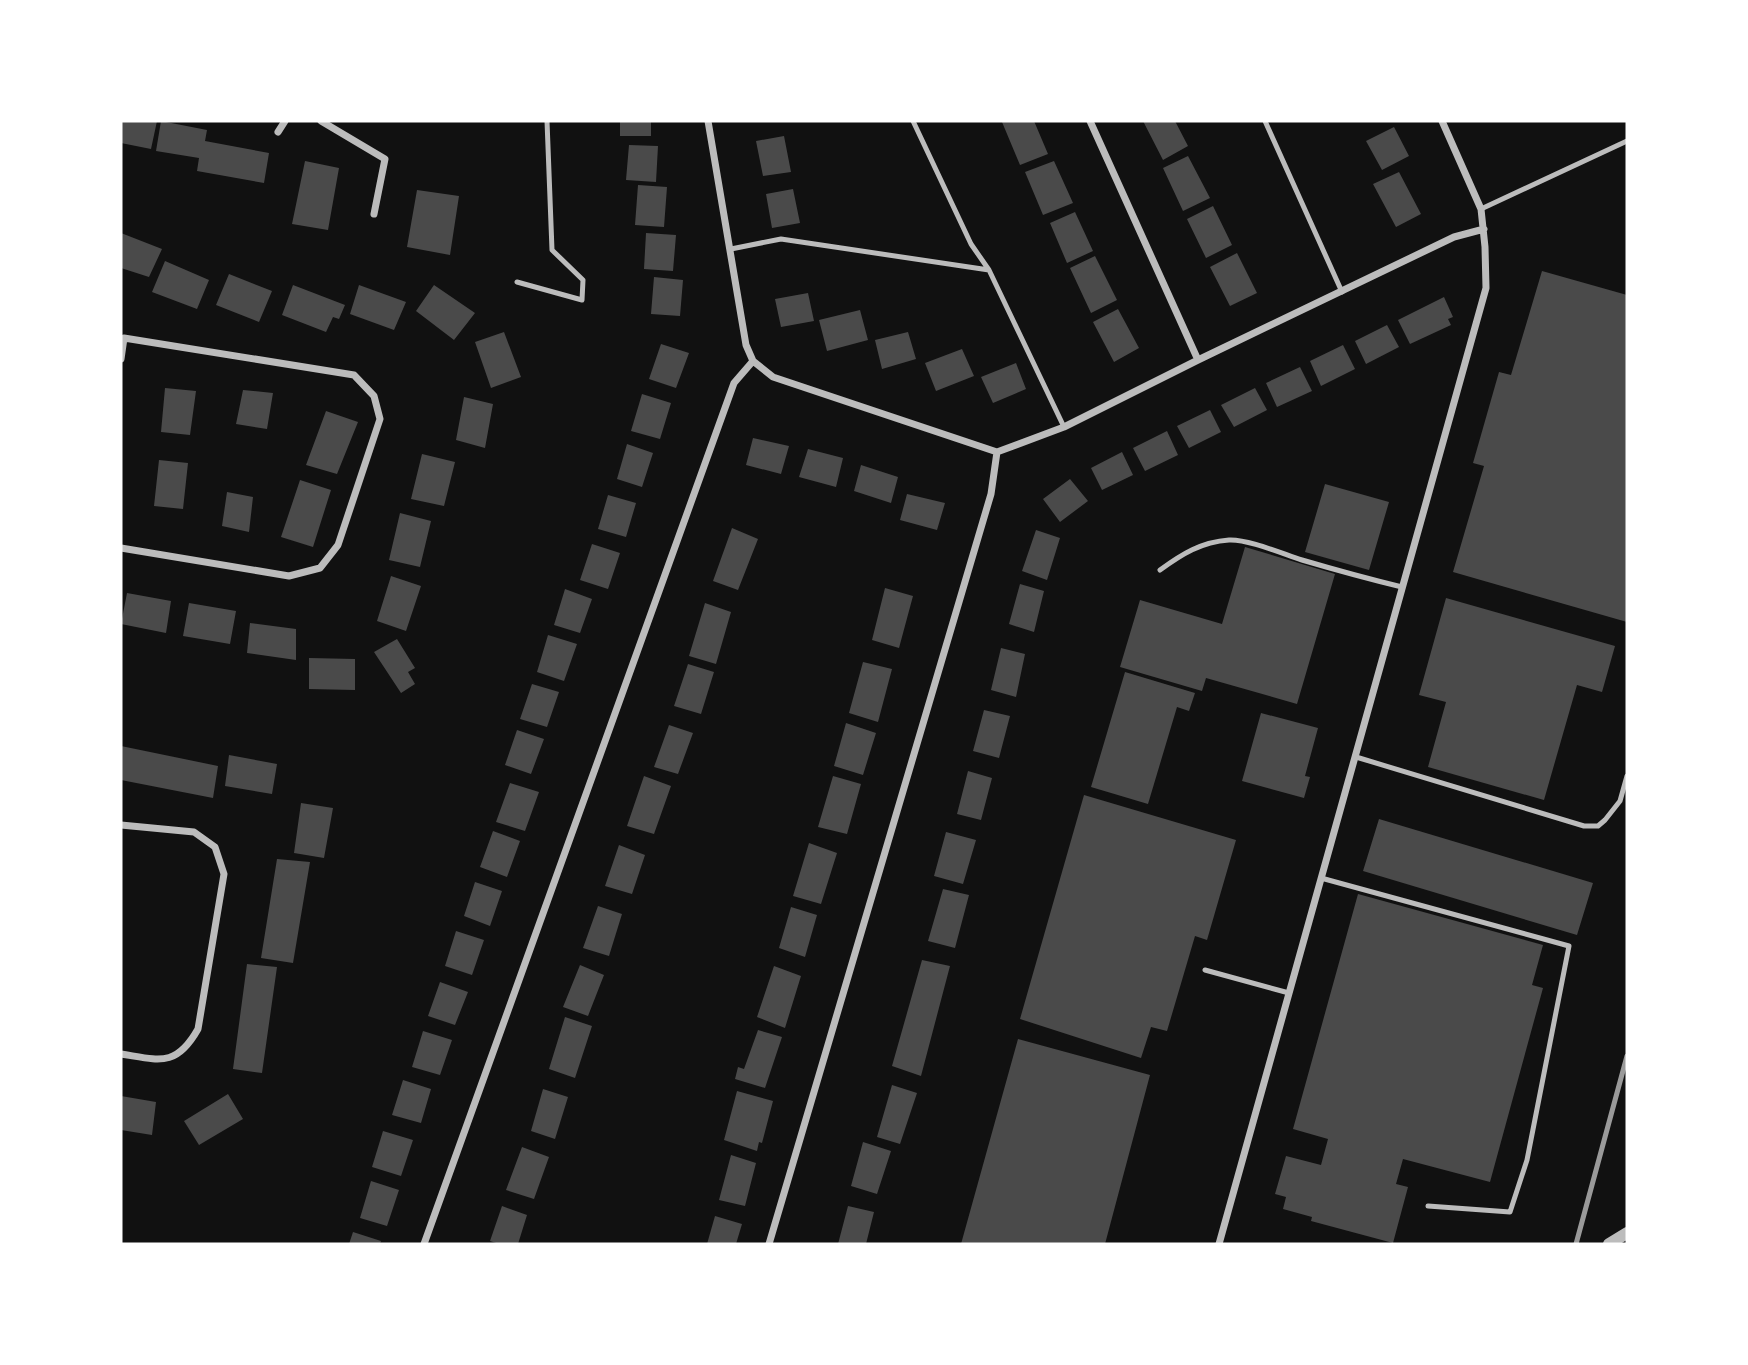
<svg xmlns="http://www.w3.org/2000/svg" width="1748" height="1365" viewBox="0 0 1748 1365" font-family="'Nunito Sans',sans-serif">
	<style>
		.building { fill: #4a4a4a }
		.lines { fill: none; stroke-linecap: round; stroke-linejoin: round }
		.service { stroke: #bcbcbc; stroke-width: 5 }
		.minor { stroke: #bcbcbc; stroke-width: 7 }
		.tertiary { stroke: #bcbcbc; stroke-width: 12 }
		.rail { stroke: #9a9a9a; stroke-width: 5 }
	</style>
	<rect width="100%" height="100%" fill="#111"/>
	<path class="building" d="M121 121H157L151 149 121 143Z
		M161 121 207 130 205 141 269 153 264 183 197 171 199 158 156 151Z
		M620 121H651V136H620Z
		M1007 121H1034L1048 154 1020 165 1002 122Z
		M1143 121H1175L1188 146 1163 160Z
		M1394 127 1409 156 1382 170 1366 141Z
		M784 136 791 172 763 176 756 141Z
		M629 145 658 146 656 182 626 180Z
		M1188 156 1210 198 1183 211 1163 168Z
		M305 161 339 168 328 230 292 224Z
		M1054 161 1073 203 1043 215 1025 172Z
		M1399 172 1421 214 1396 227 1373 184Z
		M638 185 667 187 664 227 635 225Z
		M793 189 800 223 772 228 766 194Z
		M417 190 459 196 450 255 407 247Z
		M1213 206 1232 245 1206 258 1187 219Z
		M1075 212 1093 251 1067 263 1050 223Z
		M121 233 162 249 149 277 121 268Z
		M646 233 676 235 673 271 644 269Z
		M1237 253 1257 293 1230 306 1210 267Z
		M1095 256 1117 300 1091 313 1070 268Z
		M165 261 209 280 197 309 152 292Z
		M1542 271 1627 295V622L1453 572 1484 466 1473 463 1499 372 1511 375Z
		M229 274 272 291 259 322 216 305Z
		M654 277 683 280 680 316 651 314Z
		M293 285 345 305 339 319 333 317 326 332 282 315Z
		M359 285 406 302 394 330 350 314Z
		M434 285 475 313 454 340 416 311Z
		M808 293 814 321 781 327 775 299Z
		M1444 297 1453 317 1448 319 1451 325 1410 344 1398 320Z
		M1118 309 1139 348 1114 362 1093 322Z
		M860 310 868 340 827 351 819 320Z
		M1387 325 1399 347 1366 364 1355 341Z
		M504 332 521 377 491 388 475 342Z
		M908 332 916 359 882 369 875 340Z
		M661 344 689 353 676 388 649 379Z
		M1343 345 1355 369 1321 386 1310 361Z
		M962 349 974 376 936 391 925 363Z
		M1016 363 1026 389 993 403 981 377Z
		M1300 367 1312 391 1277 407 1266 383Z
		M165 388 196 391 190 435 161 432Z
		M1255 388 1267 410 1234 427 1221 405Z
		M243 390 273 393 267 429 236 424Z
		M642 394 671 403 660 439 631 431Z
		M464 397 493 404 485 448 456 440Z
		M1210 410 1221 432 1189 448 1177 426Z
		M326 411 358 422 337 474 306 465Z
		M1167 431 1178 455 1145 471 1133 448Z
		M753 438 789 446 781 474 746 465Z
		M627 444 653 453 642 487 617 479Z
		M808 449 843 458 836 487 799 477Z
		M1122 452 1133 475 1102 490 1091 468Z
		M422 454 455 462 444 506 411 499Z
		M159 460 188 463 183 509 154 506Z
		M861 465 898 477 891 503 854 491Z
		M1070 479 1088 501 1060 522 1043 499Z
		M300 480 331 490 313 547 281 537Z
		M1325 484 1389 502 1369 570 1305 552Z
		M227 492 253 497 249 532 222 526Z
		M907 494 945 503 937 530 900 520Z
		M608 495 636 503 626 537 598 529Z
		M400 513 431 521 420 567 389 560Z
		M732 528 758 539 738 590 713 581Z
		M1036 530 1060 538 1047 580 1022 571Z
		M592 544 620 553 608 589 580 580Z
		M1245 547 1335 574 1297 704 1206 678 1202 691 1120 667 1140 600 1222 624Z
		M391 576 421 586 406 631 377 621Z
		M1020 584 1044 591 1034 632 1009 624Z
		M885 588 913 596 899 648 872 640Z
		M565 589 592 599 580 633 554 625Z
		M127 593 171 601 166 633 121 624Z
		M1446 598 1615 646 1602 692 1577 685 1544 800 1428 767 1446 702 1419 695Z
		M189 603 236 611 230 644 183 636Z
		M705 603 731 612 716 664 689 656Z
		M250 623 296 629V660L247 653Z
		M548 635 577 644 564 681 537 672Z
		M397 639 415 668 408 672 415 684 401 693 374 652Z
		M1001 648 1025 654 1016 697 991 690Z
		M309 658 355 659V690L309 689Z
		M863 662 892 669 878 722 849 713Z
		M688 664 714 672 701 714 674 706Z
		M1125 672 1195 693 1189 711 1177 707 1148 804 1091 787Z
		M532 684 559 692 547 727 520 719Z
		M984 710 1010 716 999 758 973 751Z
		M1261 713 1318 728 1305 776 1310 777 1304 798 1242 781Z
		M846 723 876 733 863 775 834 766Z
		M669 725 693 733 678 774 654 767Z
		M517 730 544 739 531 774 505 765Z
		M121 746 218 766 213 798 121 780Z
		M229 755 277 764 272 794 225 786Z
		M968 771 992 778 981 820 957 814Z
		M644 776 671 786 654 834 627 826Z
		M833 776 861 784 847 834 818 827Z
		M510 783 539 792 525 831 496 822Z
		M1084 795 1236 840 1207 940 1195 936 1167 1031 1151 1027 1141 1058 1020 1019Z
		M301 803 333 808 324 858 294 853Z
		M1379 819 1593 883 1577 935 1363 871Z
		M493 831 520 841 507 877 480 867Z
		M946 832 976 840 963 884 934 876Z
		M809 843 837 853 821 904 793 896Z
		M619 845 645 855 632 894 605 886Z
		M277 859 310 862 293 963 261 958Z
		M475 882 502 891 490 926 464 916Z
		M943 889 969 895 955 948 928 941Z
		M1358 894 1543 945 1532 985 1543 988 1490 1182 1403 1159 1396 1184 1408 1187 1393 1243 1311 1221 1312 1217 1283 1209 1286 1197 1275 1194 1286 1156 1321 1165 1328 1139 1293 1129Z
		M598 906 622 914 609 956 583 948Z
		M791 907 817 915 805 957 779 948Z
		M456 931 484 940 472 975 445 966Z
		M922 960 950 966 921 1076 892 1066Z
		M247 964 277 967 262 1073 233 1069Z
		M580 965 604 975 588 1016 563 1007Z
		M774 966 801 976 785 1028 757 1017Z
		M440 982 468 992 455 1025 428 1016Z
		M565 1017 592 1026 575 1078 549 1069Z
		M758 1030 782 1037 765 1088 735 1079 738 1067 744 1069Z
		M423 1031 452 1040 440 1075 412 1067Z
		M1018 1039 1150 1075 1105 1244H961Z
		M403 1080 431 1089 421 1123 392 1115Z
		M892 1085 917 1093 900 1144 877 1137Z
		M543 1089 568 1097 555 1139 531 1131Z
		M737 1091 773 1101 762 1143 759 1142 757 1151 724 1140Z
		M228 1094 243 1119 199 1145 184 1121Z
		M121 1096 156 1102 152 1135 121 1130Z
		M383 1131 413 1140 401 1176 372 1167Z
		M863 1142 891 1151 877 1194 851 1186Z
		M522 1147 549 1157 534 1199 506 1190Z
		M731 1155 756 1163 745 1206 719 1200Z
		M371 1181 399 1190 387 1226 360 1218Z
		M502 1206 527 1215 518 1244H499L490 1241Z
		M848 1206 874 1212 866 1244H838Z
		M715 1216 742 1224 736 1244H707Z
		M353 1232 381 1241 380 1244H349Z"/>
	<g class="lines">
		<path class="service" d="M913 121 971 244 989 270 1064 427
			M1265 121 1342 292
			M1481 209 1627 141
			M731 249 781 239 989 270
			M517 282 582 300 583 280 552 250 547 121
			M1160 570C1182 554 1201 542 1229 540 1248 539 1283 554 1302 560 1336 570 1369 579 1402 587
			M1356 757 1584 826H1598L1605 820 1620 801 1627 776
			M1321 878 1569 946 1527 1160 1510 1212 1428 1206
			M1205 970 1289 993"/>
		<path class="minor" d="M321 121 385 159 374 214
			M708 121 746 345 753 361 773 377 997 452 1064 427 1198 360 1454 237 1484 229
			M1090 121 1198 360
			M278 132 285 121
			M121 359 124 338 354 375 374 396 380 419 338 545 320 568 289 576 121 548
			M121 825 194 832 215 847 224 874 198 1029C176 1068 159 1060 121 1054
			M424 1244 734 383 753 361
			M769 1244 991 494 997 452
			M1219 1244 1486 288 1485 247 1481 209 1442 121"/>
		<path class="tertiary" d="M1609 1244 1627 1233"/>
		<path class="rail" d="M1576 1244 1627 1056"/>
	</g>
	<rect width="1748" height="1365" fill="none" stroke="#ffffff" stroke-width="245"/>
</svg>
